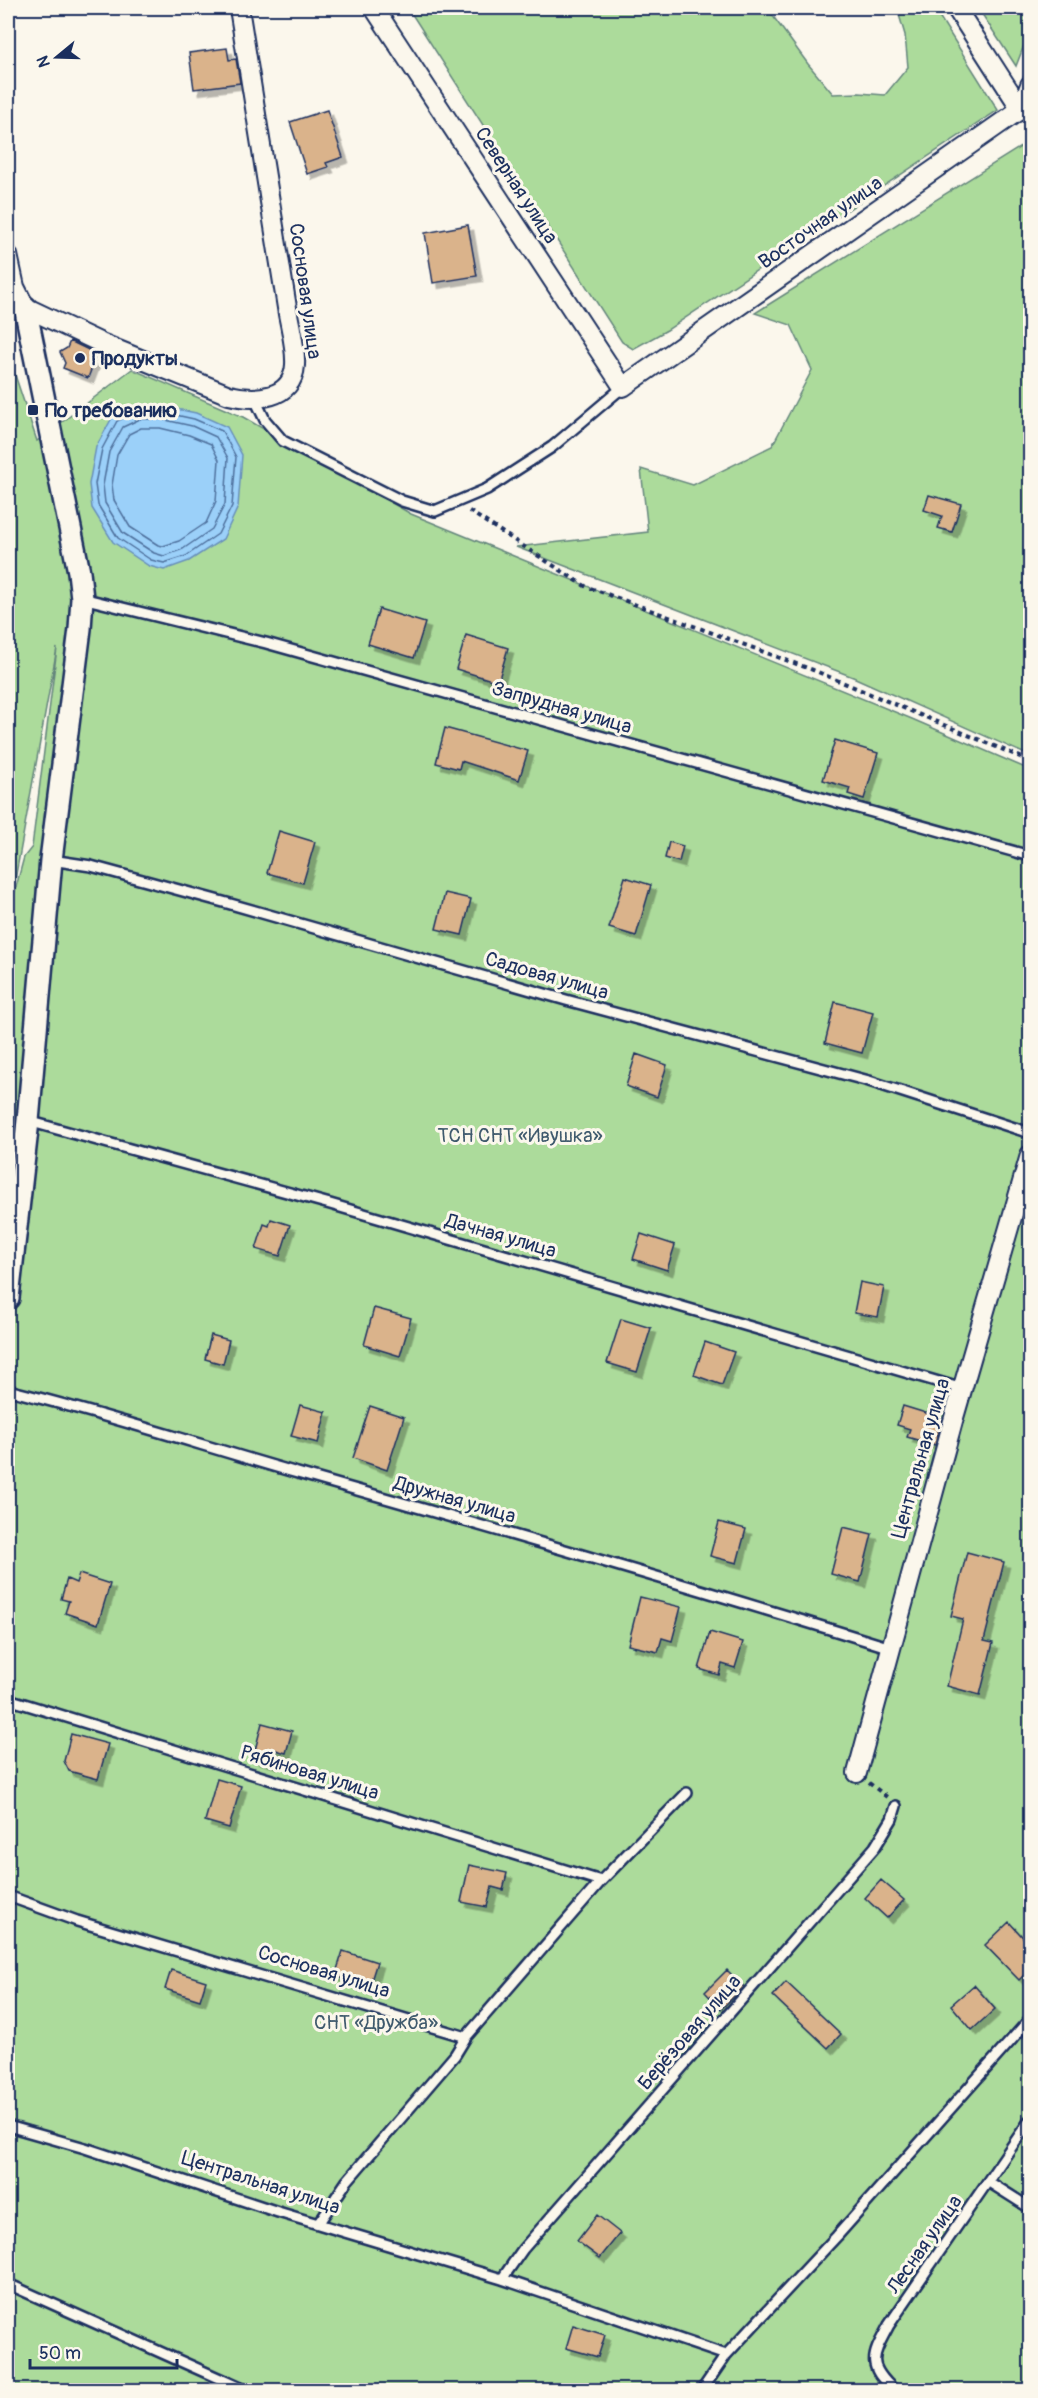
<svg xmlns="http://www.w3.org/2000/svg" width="1038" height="2398" viewBox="0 0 1038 2398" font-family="Pangolin,sans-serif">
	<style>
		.green { fill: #acdb9b; stroke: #64857c; stroke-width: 1.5; fill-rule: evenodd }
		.water { fill: #9bd0f9; stroke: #6890bb; stroke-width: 1.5 }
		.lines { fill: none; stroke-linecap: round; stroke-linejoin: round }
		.shore { stroke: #4e6f9c; stroke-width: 1.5 }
		.building { fill: #dab38b; stroke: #1b2f5e; stroke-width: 1.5; filter: url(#shadow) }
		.service-casing { stroke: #1b2f5e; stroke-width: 14 }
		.minor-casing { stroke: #1b2f5e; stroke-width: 22 }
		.tertiary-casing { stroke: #1b2f5e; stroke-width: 26 }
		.path { stroke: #1b2f5e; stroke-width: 4; stroke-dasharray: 4.5 4.5; stroke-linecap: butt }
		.service { stroke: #fbf7ec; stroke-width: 9 }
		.minor { stroke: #fbf7ec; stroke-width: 18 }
		.tertiary { stroke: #fbf7ec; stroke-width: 21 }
		.poi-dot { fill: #1b2f5e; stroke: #fbf7ec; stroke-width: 2 }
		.labels { text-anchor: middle; stroke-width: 6; stroke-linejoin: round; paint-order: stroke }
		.street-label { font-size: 20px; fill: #1b2f5e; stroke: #fbf7ec }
		.poi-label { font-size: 20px; font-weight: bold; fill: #1b2f5e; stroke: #fbf7ec; text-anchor: start }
		.park-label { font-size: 20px; fill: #3f5a6d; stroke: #fbf7ec }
	</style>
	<defs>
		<filter id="shadow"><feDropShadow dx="5.5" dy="5.5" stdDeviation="0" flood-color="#0004"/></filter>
	</defs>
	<rect width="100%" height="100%" fill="#fbf7ec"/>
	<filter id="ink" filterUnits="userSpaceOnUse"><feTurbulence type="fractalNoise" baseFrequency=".0167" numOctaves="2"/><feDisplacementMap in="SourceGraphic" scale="12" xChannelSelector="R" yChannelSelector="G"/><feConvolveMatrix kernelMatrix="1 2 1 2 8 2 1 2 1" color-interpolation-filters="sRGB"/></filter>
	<g filter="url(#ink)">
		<path class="green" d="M408 8H767L808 64 833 94 859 93 885 95 908 67 905 35 897 8H934L998 110 667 330 633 349 622 342Z
			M978 8H1030V30L1016 66Z
			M1030 141V756L853 677 516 547 648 532 641 469 693 485 772 446 812 370 791 325 755 313Z
			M8 354 37 441 132 369 243 417 411 514 912 719 1030 770V2390H8ZM57 648 32 847 24 857 9 913Z"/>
		<path class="water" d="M137 405 162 406 196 413 227 427 242 455 238 507 223 539 189 561 164 570 149 566 113 542 92 508 89 484 96 447 113 416Z"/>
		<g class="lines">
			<path class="shore" d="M138 411 162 412 194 419 222 431 236 457 232 506 218 534 186 556 164 563 151 560 118 538 98 505 95 484 102 449 117 421Z
				M140 419H161L192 426 216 437 228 458 225 504 212 529 183 549 164 556 154 553 123 533 105 503 103 485 109 452 123 427Z
				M141 428H160L189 435 211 444 219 460 216 501 206 523 179 541 163 546 158 545 130 527 114 500 112 485 117 455 129 434Z"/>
		</g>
		<path class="building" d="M227 48 229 60 236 59 240 83 194 89 189 53Z
			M327 110 343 157 326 163 328 167 307 174 290 122Z
			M468 225 477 276 433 283 425 233Z
			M70 341 97 354 88 378 63 368 65 363 60 352 67 348Z
			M929 495 961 504 952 532 938 528 942 516 924 510Z
			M379 609 425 623 414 658 368 644Z
			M466 635 508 648 498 682 456 669Z
			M445 728 528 751 519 780 461 761 459 769 436 763Z
			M835 740 878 753 864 799 848 794 850 788 823 780Z
			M279 831 315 842 303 883 267 873Z
			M669 842 683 846 679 862 665 858Z
			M625 877 651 885 636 936 609 928Z
			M445 893 471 899 462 935 436 929Z
			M835 1002 873 1012 862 1053 825 1043Z
			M636 1054 667 1065 657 1097 626 1086Z
			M271 1219 290 1225 280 1256 256 1249 264 1224 269 1226Z
			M641 1234 675 1245 667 1270 633 1259Z
			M860 1282 884 1287 878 1317 854 1313Z
			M374 1308 411 1318 400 1356 364 1345Z
			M621 1319 651 1328 637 1372 607 1363Z
			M211 1335 229 1340 223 1364 205 1359Z
			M705 1342 734 1352 722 1385 694 1375Z
			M300 1405 326 1412 318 1443 291 1436Z
			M370 1406 404 1417 387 1470 353 1458Z
			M903 1406 942 1418 935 1445 907 1437 910 1429 897 1425Z
			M719 1522 746 1529 737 1563 710 1556Z
			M843 1527 872 1534 860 1582 831 1574Z
			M967 1552 1004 1562 984 1641 993 1643 980 1695 947 1686 963 1619 951 1616Z
			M79 1574 110 1584 98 1624 65 1613 69 1601 61 1599 67 1579 76 1583Z
			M640 1597 681 1607 672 1641 662 1638 658 1652 628 1645Z
			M710 1632 743 1642 735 1668 722 1664 719 1675 699 1669Z
			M262 1723 292 1731 286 1753 276 1750 272 1763 253 1758Z
			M71 1734 108 1744 98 1779 69 1771 64 1761Z
			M217 1779 241 1786 229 1828 205 1821Z
			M469 1865 507 1873 503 1890 492 1887 487 1907 461 1902Z
			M881 1880 904 1900 887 1918 865 1898Z
			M1009 1922 1030 1945V1969L1019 1980 985 1945Z
			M343 1951 377 1962 369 1987 335 1976Z
			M171 1970 206 1981 200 2000 165 1989Z
			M727 1970 744 1987 721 2009 705 1992Z
			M786 1982 841 2034 828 2048 773 1996Z
			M974 1985 995 2009 972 2030 951 2005Z
			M597 2215 620 2233 600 2258 577 2241Z
			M573 2325 605 2335 598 2357 566 2348Z"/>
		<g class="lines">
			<defs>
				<path id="service" d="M255 399 265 420 283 441 402 501 435 511 487 489 552 447 623 387
					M82 598 266 643 1030 856
					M51 860 91 866 227 903 566 1000 869 1081 1030 1133
					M28 1121 330 1204 963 1389
					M8 1390C106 1414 203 1446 301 1474 498 1530 695 1587 891 1648
					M8 1699 601 1881
					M8 1896 77 1921 466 2037
					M8 2126 85 2148 278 2212 502 2279 726 2355
					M989 2182 1030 2208
					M318 2224 347 2181 455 2055 466 2037 601 1881 687 1793
					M502 2279 523 2249 875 1847 892 1819 896 1806
					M8 2284 245 2390
					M702 2390 726 2355 837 2236 1030 2019
					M894 2390C866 2364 872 2357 889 2325L1030 2120"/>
				<path id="minor" d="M374 8 623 387 1021 109 1030 85
					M956 8 1021 109 1029 113
					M8 255 15 287 25 307 101 343 229 395C255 401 293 400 295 365 296 349 291 330 288 314L239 8
					M857 1773 953 1421 1030 1155"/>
				<path id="tertiary" d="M8 298 25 307 79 572 82 598 80 629 51 860 28 1121 8 1298"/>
			</defs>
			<use href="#service" class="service-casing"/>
			<use href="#minor" class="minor-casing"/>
			<use href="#tertiary" class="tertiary-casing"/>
			<path class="path" d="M469 511 585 586 813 670 1030 761
				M8 1337 10 1317
				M869 1783 887 1797"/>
			<use href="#service" class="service"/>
			<use href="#minor" class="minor"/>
			<use href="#tertiary" class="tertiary"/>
		</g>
	</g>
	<g class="poi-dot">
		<circle cx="80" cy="358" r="6"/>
		<rect x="27" y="404" width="12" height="12" rx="3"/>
	</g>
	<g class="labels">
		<g class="street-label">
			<text transform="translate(517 185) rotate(57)" y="7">Северная улица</text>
			<text transform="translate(820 222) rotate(-35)" y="7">Восточная улица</text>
			<text transform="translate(306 291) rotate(82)" y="7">Сосновая улица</text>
			<text transform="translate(562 707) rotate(16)" y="7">Запрудная улица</text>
			<text transform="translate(547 975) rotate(16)" y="7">Садовая улица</text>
			<text transform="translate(501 1235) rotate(16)" y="7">Дачная улица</text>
			<text transform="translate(920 1458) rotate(-74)" y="7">Центральная улица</text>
			<text transform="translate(455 1499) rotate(16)" y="7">Дружная улица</text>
			<text transform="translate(310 1772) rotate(17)" y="7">Рябиновая улица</text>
			<text transform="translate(324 1971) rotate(17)" y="7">Сосновая улица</text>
			<text transform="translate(689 2032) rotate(-49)" y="7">Берёзовая улица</text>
			<text transform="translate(261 2182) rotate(18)" y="7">Центральная улица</text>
			<text transform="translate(924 2244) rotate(-55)" y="7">Лесная улица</text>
		</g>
		<g class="poi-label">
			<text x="92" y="365">Продукты</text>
			<text x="45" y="417">По требованию</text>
		</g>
		<g class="park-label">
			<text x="520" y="1142">ТСН СНТ «Ивушка»</text>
			<text x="376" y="2029">СНТ «Дружба»</text>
		</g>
	</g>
	<rect width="1038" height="2398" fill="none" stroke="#fbf7ec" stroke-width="30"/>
	<rect x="15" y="15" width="1008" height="2368" fill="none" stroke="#1b2f5e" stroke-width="2" filter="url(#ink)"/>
	<g transform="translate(57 57) rotate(251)" stroke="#fbf7ec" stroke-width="4.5" paint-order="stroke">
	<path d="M0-4.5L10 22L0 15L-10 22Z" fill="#1b2f5e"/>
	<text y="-9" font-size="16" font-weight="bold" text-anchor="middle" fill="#1b2f5e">N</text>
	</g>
	<path d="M30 2359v9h147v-9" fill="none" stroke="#1b2f5e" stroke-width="3"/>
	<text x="39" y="2359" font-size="18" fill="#1b2f5e" stroke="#fbf7ec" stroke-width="4.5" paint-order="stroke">50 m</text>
</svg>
